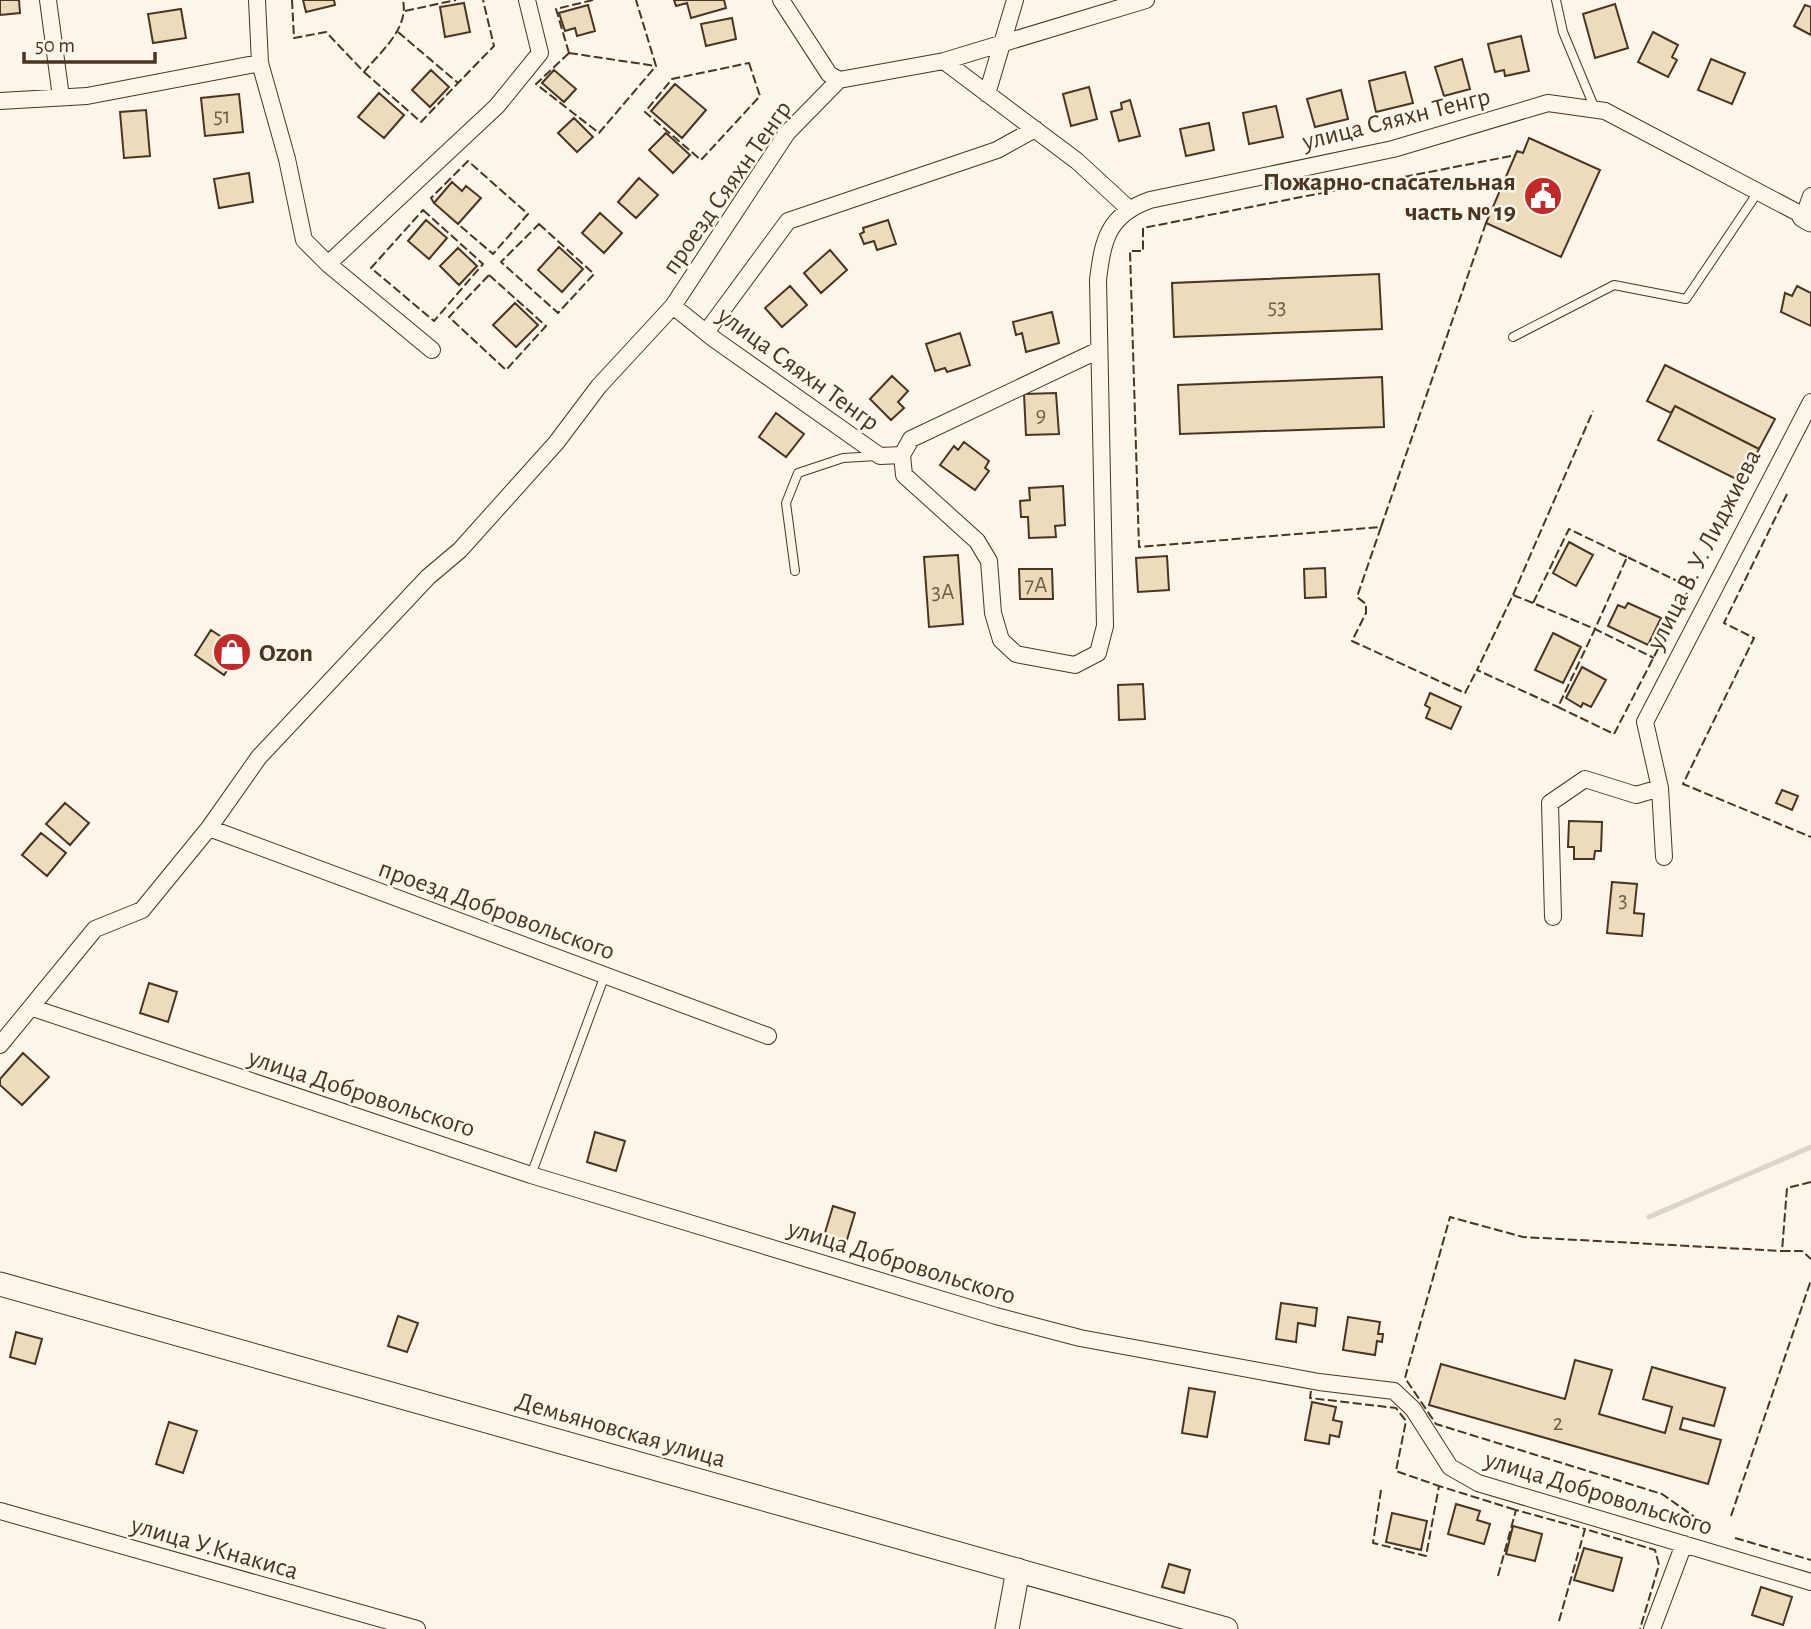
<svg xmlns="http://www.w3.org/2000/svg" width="1811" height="1629" viewBox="0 0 1811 1629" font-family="'Alegreya Sans',sans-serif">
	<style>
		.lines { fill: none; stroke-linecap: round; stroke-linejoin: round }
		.stream { stroke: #dcd4c6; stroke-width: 5 }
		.building { fill: #ecdcbc; stroke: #4a3520; stroke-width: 2 }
		.lane-casing { stroke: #4a3520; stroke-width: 10 }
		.street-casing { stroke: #4a3520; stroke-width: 18 }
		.secondary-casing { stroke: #4a3520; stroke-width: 25 }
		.lane { stroke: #fbf6e9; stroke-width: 8 }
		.street { stroke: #fbf6e9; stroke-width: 16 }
		.secondary { stroke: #fbf6e9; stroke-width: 23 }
		.fence { stroke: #4a3520; stroke-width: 2; stroke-dasharray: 9 3.5; stroke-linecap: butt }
		.labels { text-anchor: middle; stroke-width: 5; stroke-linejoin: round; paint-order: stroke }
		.number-label { font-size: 23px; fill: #725f47 }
		.street-label { font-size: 26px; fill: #4a3520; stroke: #fbf6e9 }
		.poi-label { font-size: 26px; font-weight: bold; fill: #4a3520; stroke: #fbf6e9; text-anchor: end }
	</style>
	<rect width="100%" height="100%" fill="#fbf6e9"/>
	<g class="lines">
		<path class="stream" d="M1649 1217 1811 1147"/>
	</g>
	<path class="building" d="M0 0H19L20 13 0 15Z
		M303 0H334L335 5 306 12Z
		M674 0H724L726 8 691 18 687 3 676 6Z
		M464 3 470 32 445 37 440 7Z
		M1615 4 1628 48 1595 58 1583 14Z
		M588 5 595 31 577 36 575 28 565 31 559 13Z
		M1805 5 1811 7V35L1794 26Z
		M181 9 186 38 153 43 148 14Z
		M732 18 736 39 706 46 701 24Z
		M1653 32 1678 45 1672 57 1677 60 1668 77 1638 62Z
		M1521 36 1529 71 1505 76 1504 70 1495 72 1488 44Z
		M1462 59 1470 89 1444 96 1435 67Z
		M1711 59 1745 73 1732 104 1698 90Z
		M431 70 449 87 430 107 412 90Z
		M554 70 576 89 564 102 542 83Z
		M1405 72 1413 103 1376 112 1369 81Z
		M675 84 706 110 682 138 651 111Z
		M1089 87 1097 119 1071 126 1063 94Z
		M1341 90 1348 119 1315 127 1307 99Z
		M379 93 404 115 384 138 358 117Z
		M239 94 243 132 205 136 201 98Z
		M1130 100 1140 136 1119 141 1111 112 1122 109 1121 103Z
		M1276 106 1283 137 1249 144 1243 113Z
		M146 110 150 156 124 158 120 112Z
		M574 118 593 137 577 152 558 133Z
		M1209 123 1214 150 1186 156 1180 129Z
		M666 133 690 155 673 173 649 150Z
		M1529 138 1600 170 1561 257 1486 223 1517 151 1523 153Z
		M249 173 253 202 219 208 214 179Z
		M639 178 658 195 636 218 618 202Z
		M452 182 462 191 466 186 481 198 458 224 434 203Z
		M600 213 622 233 604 253 582 233Z
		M426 220 447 238 429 259 408 241Z
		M888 220 896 244 877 250 874 241 864 244 860 234 864 232 863 228Z
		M559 247 583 269 562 292 538 270Z
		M458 248 477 266 459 285 440 266Z
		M830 250 847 270 821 293 804 273Z
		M1379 274 1382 329 1174 337 1172 283Z
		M790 286 807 305 782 327 765 308Z
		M1797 286 1811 293V326L1781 312 1785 293 1792 296Z
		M515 303 538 325 516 347 493 325Z
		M1052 312 1059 343 1026 352 1022 333 1016 335 1013 322Z
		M960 333 970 365 947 372 945 368 935 371 926 344Z
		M1665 365 1775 419 1759 449 1675 406 1671 413 1647 401Z
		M892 376 908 391 898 402 904 408 891 420 870 399Z
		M1382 377 1384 427 1180 434 1178 385Z
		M1056 393 1059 434 1026 435 1024 394Z
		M1675 406 1759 449 1742 482 1658 440Z
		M776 413 804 434 786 457 759 437Z
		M964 442 989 461 985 468 989 471 975 490 940 465 954 446 958 450Z
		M1063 486 1065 525 1055 526 1056 537 1029 538 1028 517H1021L1020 501 1030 500 1029 488Z
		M1569 542 1593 555 1576 586 1553 573Z
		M958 555 963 624 929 627 924 557Z
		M1167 556 1169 590 1138 592 1136 558Z
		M1325 568 1326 597 1305 598 1304 569Z
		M1019 569H1052L1053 599H1020Z
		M1628 603 1661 618 1648 645 1608 626 1618 605 1625 608Z
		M211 630 241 650 224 675 195 655Z
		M1553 633 1581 647 1563 683 1535 670Z
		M1582 667 1606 680 1591 707 1583 703 1581 707 1566 698Z
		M1143 684 1145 719 1119 720 1118 685Z
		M1430 693 1461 707 1451 729 1426 718 1430 708 1425 705Z
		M1782 790 1798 796 1792 810 1776 803Z
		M65 803 89 823 70 845 46 824Z
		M1569 821 1602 822 1601 851H1595L1594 859H1574V847H1568Z
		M41 833 66 853 47 876 22 855Z
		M1612 882 1637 884 1634 913 1644 914 1642 936 1607 933Z
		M149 983 177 992 168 1022 140 1013Z
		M23 1053 49 1077 22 1105 0 1085V1079Z
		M595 1132 625 1141 616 1171 587 1162Z
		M833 1206 855 1213 846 1243 824 1236Z
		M1281 1303 1317 1308 1315 1326 1298 1323 1296 1342 1276 1339Z
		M398 1316 418 1323 407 1352 388 1346Z
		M1348 1317 1380 1322 1378 1334H1383L1382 1342 1377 1341 1375 1355 1343 1350Z
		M16 1332 42 1339 35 1364 10 1357Z
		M1575 1360 1612 1370 1599 1414 1665 1433 1672 1407 1643 1399 1652 1367 1725 1388 1714 1426 1683 1418 1680 1429 1721 1440 1708 1484 1429 1405 1441 1364 1565 1399Z
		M1189 1388 1215 1392 1207 1437 1182 1433Z
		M1312 1402 1336 1407 1333 1420 1342 1422 1339 1437 1330 1435 1329 1444 1305 1440Z
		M169 1422 197 1431 183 1473 156 1464Z
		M1456 1504 1480 1511 1477 1520 1490 1524 1484 1544 1448 1534Z
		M1392 1513 1427 1521 1421 1550 1386 1542Z
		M1513 1526 1542 1534 1535 1561 1506 1554Z
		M1584 1548 1622 1558 1613 1591 1574 1580Z
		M1169 1564 1190 1570 1184 1593 1162 1587Z
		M1761 1587 1792 1597 1783 1625 1752 1615Z"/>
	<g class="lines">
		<defs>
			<path id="lane" d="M1556 0 1563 32 1595 109
				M1513 337 1614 285 1686 299 1758 192
				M795 571 786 503 798 473 843 458 877 456
				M531 1175 605 975"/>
			<path id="street" d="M48 0 61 97
				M257 0 260 63 287 159 304 240 328 264
				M781 0 829 74 839 80
				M944 61 1077 161 1128 208
				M987 94 1015 0
				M0 101 87 96 260 63
				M673 306 714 339 880 456 902 455 911 439 1099 350
				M707 331 788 221 997 150 1035 129
				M432 350 328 264 497 106 540 53 527 0
				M902 455 904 475 977 541 989 561 993 613 1001 640 1016 654 1075 665 1098 653 1105 626 1098 280C1103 239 1108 215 1150 200L1393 149 1548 103 1605 111 1804 216 1811 196
				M209 828 768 1036
				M1664 857 1660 788 1645 722 1811 402
				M1553 917 1550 803 1585 779 1636 795 1660 788
				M33 1008 531 1175 996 1316 1080 1338 1319 1382 1394 1391 1413 1409 1450 1467 1478 1483 1811 1582
				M0 1045 95 929 142 910 209 828 259 757 428 577 460 550 556 443 599 386 673 306 787 133 839 80 944 61 1146 0
				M0 1511 417 1629
				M1652 1629 1684 1544"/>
			<path id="secondary" d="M1804 216 1811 220
				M0 1284 1226 1629
				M1007 1629 1018 1570"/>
		</defs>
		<use href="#lane" class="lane-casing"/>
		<use href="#street" class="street-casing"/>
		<use href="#secondary" class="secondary-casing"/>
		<use href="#lane" class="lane"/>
		<use href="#street" class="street"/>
		<use href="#secondary" class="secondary"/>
		<path class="fence" d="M292 0 294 38 326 32 364 72C381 51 409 29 403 0
			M405 11 456 0
			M398 32 458 83 494 46 483 0
			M569 53 536 84 599 133 656 66
			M569 53 656 66 636 0
			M569 53 556 9 593 0
			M749 63 760 96 701 160 645 112 672 79Z
			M364 72 421 122 458 83
			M434 203 431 198 468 161 528 214 493 254 458 224
			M423 210 483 264 434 321 371 268Z
			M1486 223 1381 527 1139 547 1130 251H1143V228L1516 155
			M539 224 594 274 558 313 501 262Z
			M489 275 546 326 506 370 449 317Z
			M1787 494 1724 623 1754 638 1683 784 1811 837
			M1381 527 1357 597 1366 604V613L1352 641 1465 693 1477 670
			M1627 557 1569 529 1533 603 1595 629 1558 707 1614 734 1690 587 1627 557 1595 629 1654 658
			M1513 595 1593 411
			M1533 603 1513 595 1477 670 1558 707
			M1811 1182 1787 1188 1782 1251H1802L1811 1259
			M1311 1391 1310 1398 1396 1408 1406 1421 1396 1471 1439 1486
			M1381 1490 1373 1543 1426 1556 1439 1486 1516 1510
			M1731 1516 1811 1280
			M1699 1520 1662 1494 1436 1424 1405 1378 1450 1217 1523 1237 1782 1251
			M1735 1538 1811 1560
			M1498 1576 1516 1510 1585 1529
			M1559 1621 1585 1529 1655 1550 1659 1565 1640 1629"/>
	</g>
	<defs>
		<symbol id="civic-disc" viewBox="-11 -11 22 22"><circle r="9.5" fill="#c62828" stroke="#fbf6e9"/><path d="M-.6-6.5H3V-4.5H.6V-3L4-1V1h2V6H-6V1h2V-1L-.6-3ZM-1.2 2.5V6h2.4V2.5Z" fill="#fff"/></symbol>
		<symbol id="shop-disc" viewBox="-11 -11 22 22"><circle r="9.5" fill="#c62828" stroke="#fbf6e9"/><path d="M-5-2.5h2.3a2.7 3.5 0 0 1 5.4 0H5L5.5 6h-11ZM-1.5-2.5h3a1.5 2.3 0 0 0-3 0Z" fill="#fff"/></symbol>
	</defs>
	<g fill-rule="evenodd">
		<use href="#civic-disc" x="1521" y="174" width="44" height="44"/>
		<use href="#shop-disc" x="210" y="630" width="44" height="44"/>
	</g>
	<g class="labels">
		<g class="number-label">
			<text x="222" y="123">51</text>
			<text x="1277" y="314">53</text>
			<text x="1041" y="422">9</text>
			<text x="1036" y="592">7А</text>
			<text x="943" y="599">3А</text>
			<text x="1623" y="907">3</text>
			<text x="1558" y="1430">2</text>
		</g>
		<g class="street-label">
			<text transform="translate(1396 118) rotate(-14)" y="9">улица Сяяхн Тенгр</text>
			<text transform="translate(726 187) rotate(-55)" y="9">проезд Сяяхн Тенгр</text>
			<text transform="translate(799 368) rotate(36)" y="9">улица Сяяхн Тенгр</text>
			<text transform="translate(1703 549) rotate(-63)" y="9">улица В. У. Лиджиева</text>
			<text transform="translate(497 909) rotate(20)" y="9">проезд Добровольского</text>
			<text transform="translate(362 1092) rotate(18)" y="9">улица Добровольского</text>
			<text transform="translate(902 1261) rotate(17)" y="9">улица Добровольского</text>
			<text transform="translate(621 1429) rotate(16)" y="9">Демьяновская улица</text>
			<text transform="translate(1599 1492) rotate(17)" y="9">улица Добровольского</text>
			<text transform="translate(215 1547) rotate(16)" y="9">улица У.Кнакиса</text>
		</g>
		<g class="poi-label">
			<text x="1516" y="190">Пожарно-спасательная<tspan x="1516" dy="30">часть № 19</tspan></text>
			<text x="259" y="661" text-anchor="start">Ozon</text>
		</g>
	</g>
	<path d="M24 52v10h131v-10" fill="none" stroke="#4a3520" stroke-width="3.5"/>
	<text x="35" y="52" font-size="21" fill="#4a3520" stroke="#fbf6e9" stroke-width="5" paint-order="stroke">50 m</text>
</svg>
